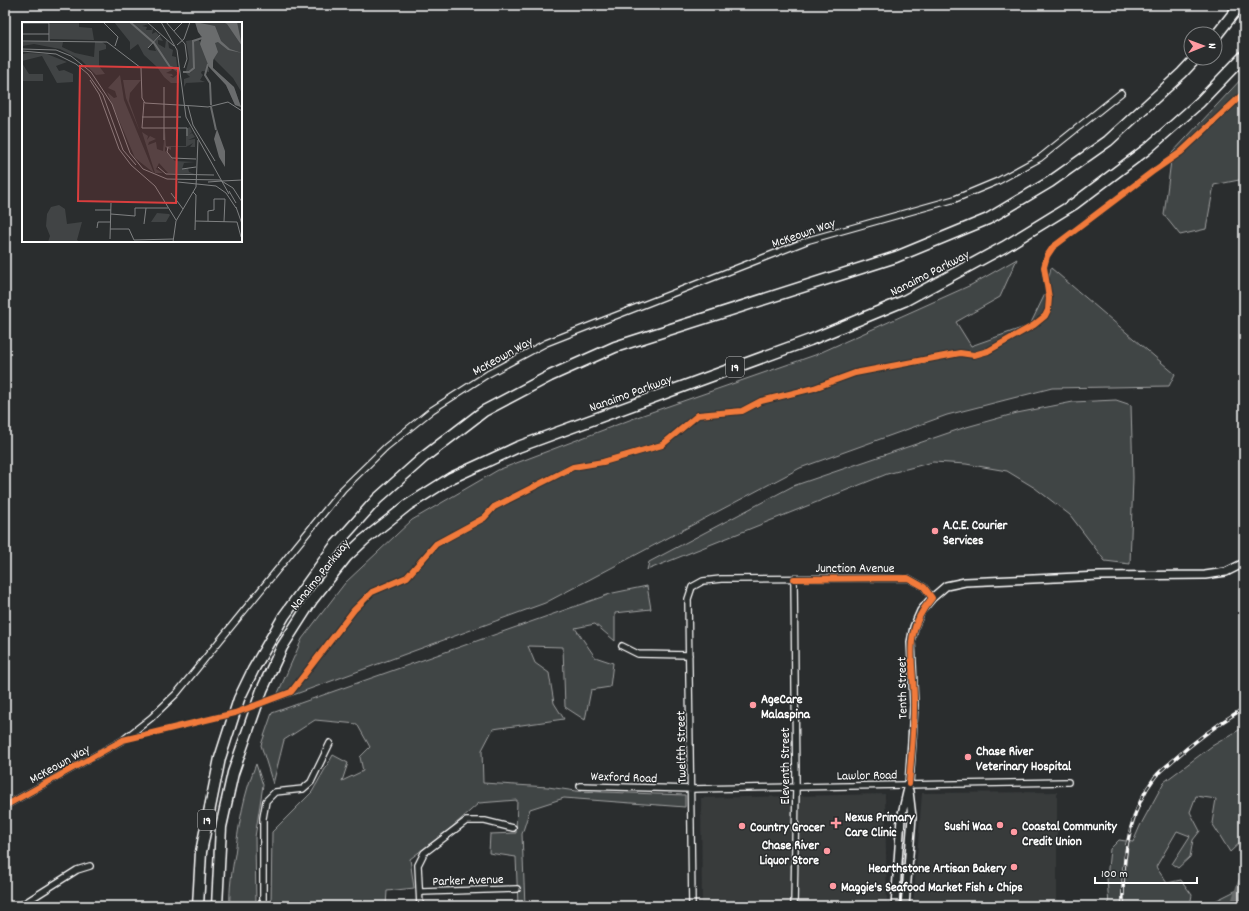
<svg xmlns="http://www.w3.org/2000/svg" width="1249" height="911" viewBox="0 0 1249 911" font-family="Dekko,sans-serif">
	<style>
		.built { fill: #373a3b }
		.green { fill: #414445; stroke: #a0a2a2 }
		.lines { fill: none; stroke-linecap: round; stroke-linejoin: round }
		.river { stroke: #6a6c6d; stroke-width: 12 }
		.minor-casing { stroke: #fff; stroke-width: 8 }
		.tertiary-casing { stroke: #fff; stroke-width: 10 }
		.motorway-casing { stroke: #fff; stroke-width: 13 }
		.minor { stroke: #2a2d2e; stroke-width: 5.5 }
		.tertiary { stroke: #2a2d2e; stroke-width: 7 }
		.motorway { stroke: #2a2d2e; stroke-width: 10 }
		.rail-casing { stroke: #fff; stroke-width: 3.5 }
		.rail { stroke: #2a2d2e; stroke-width: 2; stroke-dasharray: 6; stroke-linecap: butt }
		.cycleway-casing { stroke: #2a2d2e; stroke-width: 8 }
		.cycleway { stroke: #f17a3a; stroke-width: 6 }
		.poi-dot { fill: #ff9aa2; stroke: #2a2d2e; stroke-width: 1.5 }
		.labels { text-anchor: middle; stroke-width: 3; stroke-linejoin: round; paint-order: stroke }
		.shield { fill: #2a2d2e; stroke: #bfc0c0; stroke-width: 1 }
		.shield-label { font-size: 12px; font-weight: bold; fill: #fff }
		.street-label { font-size: 13px; fill: #fff; stroke: #2a2d2e }
		.poi-label { font-size: 13px; font-weight: bold; fill: #fff; stroke: #2a2d2e; text-anchor: start }
		.inset-river { fill: none; stroke: #6a6c6d; stroke-width: 2 }
		.inset-road { fill: none; stroke: #7f8182; stroke-width: 1 }
		.view { fill: #da3e3e; fill-opacity: 0.15; stroke: #da3e3e; stroke-width: 2 }
		.inset-edge { fill: none; stroke: #fff; stroke-width: 2 }
	</style>
	<rect width="100%" height="100%" fill="#2a2d2e"/>
	<filter id="ink" filterUnits="userSpaceOnUse"><feTurbulence type="fractalNoise" baseFrequency=".025" numOctaves="2"/><feDisplacementMap in="SourceGraphic" scale="8" xChannelSelector="R" yChannelSelector="G"/><feConvolveMatrix kernelMatrix="1 2 1 2 8 2 1 2 1" color-interpolation-filters="sRGB"/></filter>
	<g filter="url(#ink)">
		<path class="built" d="M1057 792V906H913L922 793Z
			M885 794 887 906H702L701 798Z"/>
		<path class="green" d="M1244 76V179L1214 185 1206 229 1180 235 1164 215 1172 153Z
			M1017 259 1000 297 956 322 971 346 1030 325 1046 292 1051 268 1175 374 1169 386 1052 388 947 415 800 468 545 603 274 702 302 639 345 583 412 520 498 470 640 416 815 355 971 285Z
			M1116 400 1131 405 1133 478 1130 564 1105 561 1070 515 1035 488 1007 471 966 464 933 462 887 474 647 570 649 562 793 486 963 428 1017 413 1073 402Z
			M647 586 651 609 615 613V641L595 624 575 628 595 657 613 663 610 687 591 690 585 720 565 707 563 647 528 646 535 663 549 673 554 703 564 719 493 729 482 750 483 783 548 787 576 791 685 795V807L564 798 530 809 522 834 525 906H518L516 857 489 853 490 834 516 833 517 800 479 803 452 827 410 859 414 888 387 891 386 906H271L272 832 312 792 333 755 348 763 342 781 363 771 360 757 370 747 357 724 315 720 284 740 273 784 261 745 272 713 613 593Z
			M1244 727V839L1230 852 1212 823 1216 799 1196 796 1190 812 1200 831 1193 840 1190 857 1178 868 1172 864 1190 836 1177 831 1156 867 1167 883 1181 880 1192 895 1190 905 1109 906 1107 878 1110 849 1119 840 1133 842 1140 826 1164 782 1212 746Z
			M256 764 263 785 255 837 256 906H230C229 888 232 871 235 854 239 823 244 793 256 764Z
			M1244 872V906H1199L1205 901H1215L1239 889Z"/>
		<g class="lines">
			<path class="river" d="M1237 903 1244 882"/>
			<defs>
				<path id="minor" d="M794 579 796 786 794 906
					M622 646 638 654 689 655
					M580 786 692 789 1068 782
					M5 806 123 740 151 718 177 693 343 489 386 447 432 410 488 374 546 343 809 240 955 199 998 181 1040 158 1121 93
					M421 892 517 889
					M20 906 77 870 90 866
					M263 906V818L266 801 275 792 303 789 311 782 330 743
					M420 906 418 865 424 853 466 821H485L513 828
					M692 906 688 599 692 587 703 581 721 579 908 578 924 587 932 598"/>
				<path id="tertiary" d="M895 906 901 818 909 784 912 741 914 705 911 642 914 627 921 611 932 598 946 586 965 582 1100 576 1205 575 1226 572 1244 563
					M905 906 912 817 909 791"/>
				<path id="motorway" d="M1215 37 1240 5
					M198 906 201 852 220 758 239 699 253 670 284 616 334 547 377 499 424 457 484 411 550 376 615 347 896 257 988 219 1050 182 1108 141 1182 73 1196 58
					M217 906 221 827 233 773 262 690 282 647 312 600 347 556 364 540 408 505 451 478 518 447 810 340 904 301 1004 247 1074 204 1147 149 1199 103 1244 56"/>
			</defs>
			<use href="#minor" class="minor-casing"/>
			<use href="#tertiary" class="tertiary-casing"/>
			<use href="#motorway" class="motorway-casing"/>
			<use href="#minor" class="minor"/>
			<use href="#tertiary" class="tertiary"/>
			<use href="#motorway" class="motorway"/>
			<defs>
				<path id="rail" d="M1123 906C1122 862 1127 813 1155 777 1159 772 1165 767 1170 763 1193 742 1218 724 1244 708"/>
			</defs>
			<use href="#rail" class="rail-casing"/>
			<use href="#rail" class="rail"/>
			<defs>
				<path id="cycleway" d="M794 579 908 578 924 587 932 598C900 635 915 663 914 707 914 732 911 758 909 784
					M5 806 123 740 235 713 291 692 354 610 372 592 407 577 436 544 484 518 494 507 573 467 603 462 662 445 698 415 742 411 761 401 814 388 855 373 960 353 974 355 988 351 1034 325 1045 316 1048 310 1049 298 1044 267 1047 256 1053 247 1152 172 1181 152 1244 93"/>
			</defs>
			<use href="#cycleway" class="cycleway-casing"/>
			<use href="#cycleway" class="cycleway"/>
		</g>
	</g>
	<g class="poi-dot">
		<circle cx="935" cy="531" r="4"/>
		<circle cx="753" cy="705" r="4"/>
		<circle cx="968" cy="757" r="4"/>
		<path d="M834 817h4v4h4v4h-4v4h-4v-4h-4v-4h4z"/>
		<circle cx="1000" cy="825" r="4"/>
		<circle cx="742" cy="826" r="4"/>
		<circle cx="1014" cy="832" r="4"/>
		<circle cx="827" cy="851" r="4"/>
		<circle cx="1014" cy="867" r="4"/>
		<circle cx="833" cy="886" r="4"/>
	</g>
	<g class="labels">
		<g class="shield">
			<rect x="726" y="357" width="18" height="20" rx="3"/>
			<rect x="198" y="810" width="18" height="20" rx="3"/>
		</g>
		<g class="shield-label">
			<text x="735" y="371">19</text>
			<text x="207" y="824">19</text>
		</g>
		<g class="street-label">
			<text transform="translate(803 232) rotate(-19)" y="5">McKeown Way</text>
			<text transform="translate(929 272) rotate(-27)" y="5">Nanaimo Parkway</text>
			<text transform="translate(502 355) rotate(-29)" y="5">McKeown Way</text>
			<text transform="translate(630 392) rotate(-20)" y="5">Nanaimo Parkway</text>
			<text x="855" y="572">Junction Avenue</text>
			<text transform="translate(319 574) rotate(-51)" y="5">Nanaimo Parkway</text>
			<text transform="translate(901 688) rotate(-91)" y="5">Tenth Street</text>
			<text transform="translate(680 747) rotate(-91)" y="5">Twelfth Street</text>
			<text transform="translate(59 763) rotate(-29)" y="5">McKeown Way</text>
			<text transform="translate(784 766) rotate(-90)" y="5">Eleventh Street</text>
			<text transform="translate(867 774) rotate(-1)" y="5">Lawlor Road</text>
			<text transform="translate(624 776) rotate(2)" y="5">Wexford Road</text>
			<text transform="translate(468 879) rotate(-2)" y="5">Parker Avenue</text>
		</g>
		<g class="poi-label">
			<text x="943" y="529">A.C.E. Courier<tspan x="943" dy="15">Services</tspan></text>
			<text x="761" y="703">AgeCare<tspan x="761" dy="15">Malaspina</tspan></text>
			<text x="976" y="755">Chase River<tspan x="976" dy="15">Veterinary Hospital</tspan></text>
			<text x="845" y="821">Nexus Primary<tspan x="845" dy="15">Care Clinic</tspan></text>
			<text x="992" y="830" text-anchor="end">Sushi Waa</text>
			<text x="1022" y="830">Coastal Community<tspan x="1022" dy="15">Credit Union</tspan></text>
			<text x="750" y="831">Country Grocer</text>
			<text x="819" y="849" text-anchor="end">Chase River<tspan x="819" dy="15">Liquor Store</tspan></text>
			<text x="1006" y="872" text-anchor="end">Hearthstone Artisan Bakery</text>
			<text x="841" y="891">Maggie's Seafood Market Fish &amp; Chips</text>
		</g>
	</g>
	<g transform="translate(22 22)">
		<rect width="220" height="220" fill="#2a2d2e"/>
		<path d="M28 0H57V5L70 6 72 18 28 17ZM92 0H124L127 2 120 4 125 5 124 8H130L129 5 131 7 130 12 134 10 137 13 126 26 127 28 134 29 131 21 138 14 141 19 136 18V22L143 26 144 18 146 19 147 26 151 28 150 34 154 35 156 51 148 45 150 48 144 51 150 52 151 54H148L151 56 156 52 157 61H149L142 55 135 45 122 33 116 22 108 28V20ZM173 0H220V71L211 56 192 37 191 41V46L212 65 219 85 213 83 204 63 187 44 184 47 187 46V50L180 49 179 51 181 53 178 58 183 60 164 61 162 65V57L168 55 164 51 170 50 164 49 167 37 164 19 176 17 178 20 180 18ZM0 20H41L40 25 53 31 72 35 73 20H80L84 23V27L77 29V44L83 52 74 53 59 38 38 27 12 22 0 24ZM6 31 25 32 45 40 34 44 37 49 42 48 51 52V60L35 61 20 34 0 39V32ZM0 41 7 52H21V59H0ZM98 53 102 78 132 151 113 136 85 70 92 76 95 75 93 69 86 66ZM101 58H119L108 71 107 79 118 110 104 76ZM168 105 170 110 167 113 170 111 173 115 166 118 173 117V125H168L171 121 164 125H149V128L143 125V129L153 139 173 140 162 141 160 147 166 146 167 150 173 152 146 151 137 141 134 147 141 151H133L120 110 126 114 125 118 128 114 134 117 127 120 126 123 134 120 135 127 141 129 143 107 144 124H164V107ZM37 183 43 187 45 202 60 200 55 218 58 220H26L28 214 24 204 25 192 29 185ZM135 191 147 192 148 193 144 200H129Z" fill="#414445"/>
		<path d="M173 0 193 4 199 19 208 27 220 31 206 28 196 20 193 21 196 30 191 38V46L212 65 219 85 213 83 204 63 187 45 178 22 180 15 176 10ZM201 0H215L220 24 205 2ZM195 107 203 129V145L197 135 192 117Z" fill="#6a6c6d"/>
		<path class="inset-river" d="M108 0 132 21 148 45 155 47M186 42 183 53 188 61 189 83M161 50H167L172 46 171 19 180 16M189 85 194 108"/>
		<path class="inset-road" d="M81 0 96 15 93 24M125 0 152 24M139 0 155 28 164 95 207 172M144 0 163 22 165 37 162 46M0 1H27M152 9 161 0M0 12H27M0 19 85 20 119 46 120 76 123 81 173 84M27 19V0M155 23 162 17 168 0M126 26 138 13M0 27 34 28 49 34 69 50 90 82 108 131 121 147 145 157 198 158 211 166 220 180M0 29 34 32 54 42 66 52 81 73 101 128 114 143M68 58 77 72 97 127 109 143 133 164 154 198M122 80 120 106H165V114M166 84 171 103 193 139M173 84 186 85 206 80 220 89M120 95H159M142 118V65M146 125 145 130 150 136 174 137M136 145 144 152 192 153M160 147 174 145M200 159 220 158M156 160 194 164 204 171 214 186M186 160 200 159M207 169 214 181M171 170 174 173 173 208M149 171 161 187M214 185 220 202M73 188H89M89 192 113 194V186H146M173 199 215 200 219 215M186 199V189L192 188V177H203L202 200M122 202 124 186M75 206 76 200H89M88 207H107L112 218 151 217M88 217 89 181M151 220 154 199 174 165 176 118"/>
		<path class="view" d="M58 44 156 46 154 181 56 179Z"/>
		<rect width="220" height="220" class="inset-edge"/>
	</g>
	<rect width="1249" height="911" fill="none" stroke="#2a2d2e" stroke-width="20"/>
	<rect x="10" y="10" width="1229" height="891" fill="none" stroke="#fff" stroke-width="1.5" filter="url(#ink)"/>
	<g transform="translate(1203 46) rotate(89)"><circle r="19" fill="#2a2d2e" stroke="#7f8182"/>
	<path d="M0-3L7 15L0 10L-7 15Z" fill="#ff9aa2"/>
	<text y="-6" font-size="11" font-weight="bold" text-anchor="middle" fill="#ffffff">N</text>
	</g>
	<path d="M1095 877v6h102v-6" fill="none" stroke="#ffffff" stroke-width="2"/>
	<text x="1101" y="877" font-size="12" fill="#ffffff" stroke="#2a2d2e" stroke-width="3" paint-order="stroke">100 m</text>
</svg>
